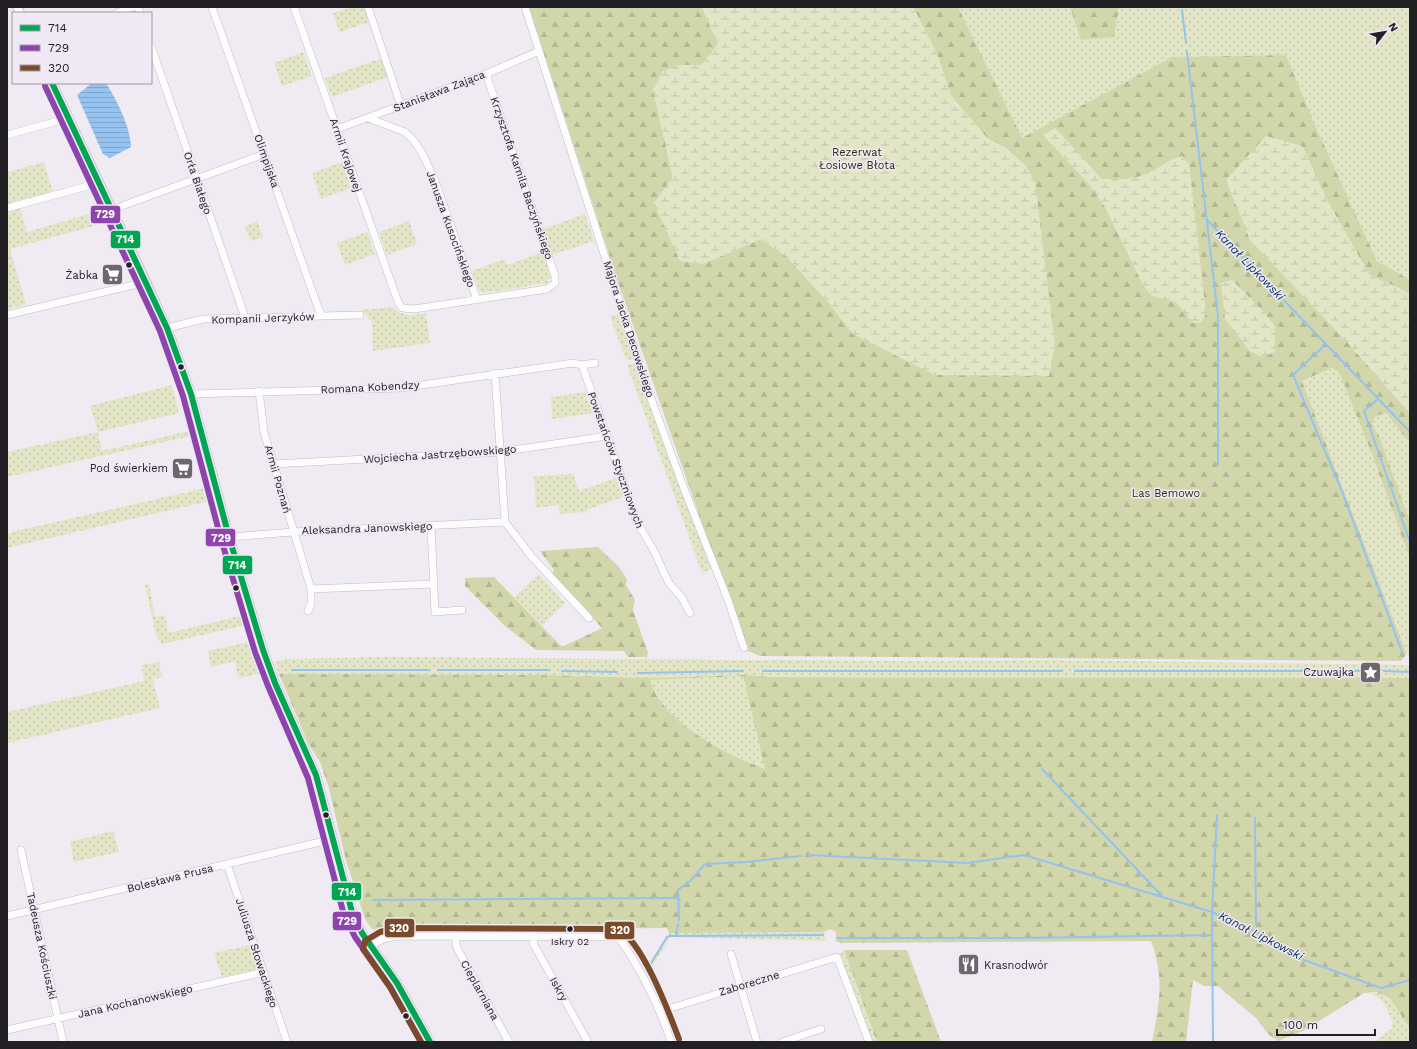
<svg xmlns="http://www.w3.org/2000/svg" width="1417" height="1049" viewBox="0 0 1417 1049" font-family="'Work Sans',sans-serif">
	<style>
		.grass { fill: url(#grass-dots) }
		.forest { fill: url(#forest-firs); fill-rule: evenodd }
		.wetland { fill: url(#wetland-marsh) }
		.water { fill: url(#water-rules) }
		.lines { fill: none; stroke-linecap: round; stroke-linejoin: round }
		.stream { stroke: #96c2ef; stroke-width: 2 }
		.minor-casing { stroke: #c0bcc1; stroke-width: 8 }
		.tertiary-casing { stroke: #c0bcc1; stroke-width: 10 }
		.minor { stroke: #fdfcfd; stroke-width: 7 }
		.tertiary { stroke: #fdfcfd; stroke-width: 8 }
		.bus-1-casing { stroke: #f1e8f5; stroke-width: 9 }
		.bus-2-casing { stroke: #f1e8f5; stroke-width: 9 }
		.bus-3-casing { stroke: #f1e8f5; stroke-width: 9 }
		.bus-1 { stroke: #00a651; stroke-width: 6 }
		.bus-2 { stroke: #8e44ad; stroke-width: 6 }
		.bus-3 { stroke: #7a4b2a; stroke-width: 6 }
		.bus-dot { fill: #232025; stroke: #f1e8f5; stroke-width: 1.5 }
		.labels { text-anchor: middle; stroke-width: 3; stroke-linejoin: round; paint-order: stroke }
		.bus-label { font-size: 10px; fill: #232025; stroke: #f1e8f5 }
		.street-label { font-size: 11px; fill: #232025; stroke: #f1e8f5 }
		.park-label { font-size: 11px; fill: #2a2e09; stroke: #f1e8f5 }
		.poi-label { font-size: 11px; fill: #232025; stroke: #f1e8f5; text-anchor: end }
		.water-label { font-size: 12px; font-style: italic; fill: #01335a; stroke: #f1e8f5 }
		.line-badge { stroke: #f1e8f5; stroke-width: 1.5 }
		.badge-label { font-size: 11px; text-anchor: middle; font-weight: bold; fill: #fff }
	</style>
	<defs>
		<pattern id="grass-dots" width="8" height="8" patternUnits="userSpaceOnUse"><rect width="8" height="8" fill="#e2e6c7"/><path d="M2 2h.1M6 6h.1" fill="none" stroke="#c2c5ab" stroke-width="1.8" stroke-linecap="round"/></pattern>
		<pattern id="forest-firs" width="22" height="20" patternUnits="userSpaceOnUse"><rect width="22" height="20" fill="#d2d7ab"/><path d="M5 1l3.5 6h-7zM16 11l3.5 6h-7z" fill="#b4b893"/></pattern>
		<pattern id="wetland-marsh" width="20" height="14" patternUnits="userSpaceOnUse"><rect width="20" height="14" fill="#e2e6c7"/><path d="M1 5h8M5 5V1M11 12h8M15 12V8" fill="none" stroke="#c2c5ab"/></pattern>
		<pattern id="water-rules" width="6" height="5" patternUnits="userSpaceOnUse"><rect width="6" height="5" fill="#96c2ef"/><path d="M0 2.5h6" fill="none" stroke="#81a6cd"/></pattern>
	</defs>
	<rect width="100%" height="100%" fill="#f0ebf2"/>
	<path class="grass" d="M352 7H364L369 22 340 32 333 13Z
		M958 7H1070L1081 40 1114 37 1119 7H1410V280L1377 261 1319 134 1286 55 1172 57 1022 139Z
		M303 52 312 76 282 86 274 63Z
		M382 58 388 77 332 97 325 78Z
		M44 162 53 193 7 206V172Z
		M342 162 351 188 321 199 312 173Z
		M20 208 27 232 102 210 108 222 10 249 26 304 7 310V212Z
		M585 214 594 241 552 255 543 229Z
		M257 221 263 237 253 241 249 238 245 227Z
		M409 221 417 244 387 255 379 232Z
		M367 232 375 254 345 265 337 243Z
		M543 252 551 276 547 283 484 293 479 290 472 271 505 259 507 265Z
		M393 307C402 318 413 315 426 313L430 343 373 351 372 322 361 310Z
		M618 314 634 359 626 360 610 316Z
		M636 363 711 569 702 573 627 365Z
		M1333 368 1339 372 1370 449 1410 559V660L1302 381Z
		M172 385 179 413 98 432 102 451 189 431 191 436 7 477V452L98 432 90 406Z
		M585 392 593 413 552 419 551 397Z
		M1386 413 1410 443V521L1379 436 1372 423 1376 416Z
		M573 474 579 491 616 478 623 497 586 510 587 512 559 514V505L536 508 534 476Z
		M210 487 214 500 7 548V533Z
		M539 574 565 603 542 626 514 597Z
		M149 584 155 617 165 615 168 633 248 614 251 624 162 644 156 635 145 585Z
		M253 641 263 673 240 678 237 675 235 661 211 667 208 651Z
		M389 657 910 661 1058 660 1410 665V678L771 677 746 675 648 678 279 674 274 663 285 659Z
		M159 662 162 677 153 679 160 708 7 743V712L144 681 141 665Z
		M743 676 746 688 766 769C728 753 686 735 661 702 656 695 653 687 649 680Z
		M113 831 119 852 74 862 70 842Z
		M824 932 826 941 670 937 648 975 645 969 669 933Z
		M250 945 257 967 255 970 222 977 214 953Z
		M844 950 877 1042H873L840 954Z
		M1377 992 1390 998 1410 1029V1042H1374L1392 1028 1393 1022 1383 1002 1372 994Z"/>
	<path class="forest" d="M529 7H702L718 44 702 65H678L653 89 673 178 702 264 761 239 787 257 829 303 853 334 1007 149 987 138 951 96 937 54 913 7H958L1022 138 1172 57 1286 55 1319 134 1377 261 1410 280V295L1401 289 1370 276 1328 202 1302 146 1348 343 1410 413V443L1386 413 1376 416 1372 423 1379 436 1410 521V559L1370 449 1339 372 1332 368 1302 381 1407 654 1401 661 760 656 746 650 618 282Z
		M1070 7H1119L1114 37 1081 40Z
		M598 547 619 567 627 579 626 585 635 600 633 610 648 653 647 657H628L624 651 536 650 505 626 465 586V578L494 577 561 646H564L602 628 552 574 554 570 540 551Z
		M279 674 536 675 648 678 746 675 771 677 1410 678V1029L1390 998 1377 992 1364 993 1303 1031 1278 1041 1268 1034 1257 1019 1218 986H1204L1193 980 1186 1042H1152C1159 1005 1165 978 1151 941L841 943 836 941V932L830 929 824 932 669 933 667 928 381 931 372 929 365 919 346 861 329 788 320 762 308 743ZM743 676 746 688 765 769C728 754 686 734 661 702 656 696 653 687 650 680Z
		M844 950H907L941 1042H877Z"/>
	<path class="wetland" d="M702 7H913L937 54 951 96 987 138 1007 149 1025 165 1035 182 1055 345 1049 376 935 375 853 334 829 303 787 257 761 239 702 264 680 261 654 203 673 177 653 89 663 71 678 65H702L718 44Z
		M1055 128 1102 179C1117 179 1132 180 1146 174 1159 169 1167 159 1182 156L1189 164 1206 313 1202 322 1193 323 1176 302 1152 296 1143 285 1105 207 1088 183 1043 135Z
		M1266 136 1302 146 1328 202 1370 276 1401 289 1410 295V413L1348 343 1250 240 1226 180Z
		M1232 280 1259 307 1275 326V352L1262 357 1250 351 1225 319 1221 283Z"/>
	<path class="water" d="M92 83H106C117 101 130 126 131 147L110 158 103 154 77 95Z"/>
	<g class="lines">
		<path class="stream" d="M1182 10 1186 43
			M1187 52 1218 316V464
			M1207 220 1410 432
			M1326 344 1293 375 1343 494 1402 652
			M1378 399 1364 411 1410 542
			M292 670H428
			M438 670H548
			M562 671 617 672
			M763 671H1062
			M1075 671H1367
			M1384 671 1410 672
			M638 673 743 671
			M1042 769 1162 896
			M1255 818 1256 924
			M809 855 967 863 1024 855 1212 912 1256 932 1304 960 1381 988 1410 980
			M373 900 675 898 680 900
			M679 920 678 890 691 880 705 864 747 862 801 856
			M676 935 678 924
			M838 938H1021L1212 935
			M650 965 667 937 670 936 823 935
			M1213 1042 1212 912 1217 815"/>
		<defs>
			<path id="minor" d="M138 7 140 13
				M212 7 321 316
				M294 7 398 302 402 308 414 309 547 289 555 283V276L486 74
				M368 7 401 106
				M525 7 646 385 683 486 728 600 744 648
				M117 13 133 7
				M151 46 246 320
				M368 118 405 132 414 141 422 153 434 178 477 300
				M337 129 486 74 539 51
				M7 135 69 118
				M7 208 99 183
				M111 210 264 154
				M7 315 146 282
				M167 328 203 319 360 315
				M582 365 637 522 653 549 669 583 682 598 690 613
				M495 373 505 522
				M259 391 264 432 311 589V604L308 611
				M191 394 401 388 573 363 582 365 595 363
				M273 464 500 452 607 436
				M505 522 532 557 589 618
				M431 526 435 612 462 610
				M229 537 293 532 505 522
				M311 589 434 584
				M21 850 63 1042
				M227 864 287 1042
				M7 916 333 839
				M535 936 533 943 588 1042
				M456 937V945L458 950 509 1042
				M371 946 383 939 396 936 616 937 622 942C644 975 659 1005 671 1042
				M731 954 757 1042
				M661 1011 837 957 869 1042
				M7 1030 264 972
				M782 1042 821 1029"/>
			<path id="tertiary" d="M17 7 20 13
				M52 83 146 282 167 328 191 394 229 537 263 650 275 683 316 775 352 912 362 933 397 983 430 1042"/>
		</defs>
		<use href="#minor" class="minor-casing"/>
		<use href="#tertiary" class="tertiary-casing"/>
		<use href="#minor" class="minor"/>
		<use href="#tertiary" class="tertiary"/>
		<defs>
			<path id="bus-1" d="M52 83 167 328 191 394 229 537 263 650 275 683 316 775 352 912 362 933 397 983 430 1042"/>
			<path id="bus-2" d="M45 86 160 331 183 396 221 539 255 652 268 686 308 778 344 915 355 937 390 987 421 1042"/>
			<path id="bus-3" d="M421 1042 390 987 363 949 365 941 380 932 396 928 618 929C643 942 669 1013 679 1039"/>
		</defs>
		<use href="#bus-1" class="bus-1-casing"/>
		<use href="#bus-2" class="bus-2-casing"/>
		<use href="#bus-3" class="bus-3-casing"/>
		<use href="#bus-1" class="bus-1"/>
		<use href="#bus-2" class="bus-2"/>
		<use href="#bus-3" class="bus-3"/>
	</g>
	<defs>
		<symbol id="supermarket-square" viewBox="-11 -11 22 22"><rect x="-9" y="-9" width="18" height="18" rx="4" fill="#6b676d" stroke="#f1e8f5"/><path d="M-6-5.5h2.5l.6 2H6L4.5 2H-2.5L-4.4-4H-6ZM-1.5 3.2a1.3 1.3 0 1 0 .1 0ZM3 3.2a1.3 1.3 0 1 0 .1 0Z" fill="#fff"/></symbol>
		<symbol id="sight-square" viewBox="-11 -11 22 22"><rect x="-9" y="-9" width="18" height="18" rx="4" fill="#6b676d" stroke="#f1e8f5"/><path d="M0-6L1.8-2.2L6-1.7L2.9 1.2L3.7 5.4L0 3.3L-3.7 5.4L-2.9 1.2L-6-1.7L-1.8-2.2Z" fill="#fff"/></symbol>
		<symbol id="restaurant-square" viewBox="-11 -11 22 22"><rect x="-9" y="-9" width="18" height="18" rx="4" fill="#6b676d" stroke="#f1e8f5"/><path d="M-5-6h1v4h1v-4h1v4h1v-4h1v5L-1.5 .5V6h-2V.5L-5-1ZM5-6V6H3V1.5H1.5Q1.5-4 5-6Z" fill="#fff"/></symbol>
	</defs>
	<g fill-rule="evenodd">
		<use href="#supermarket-square" x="100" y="262" width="25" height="25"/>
		<use href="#supermarket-square" x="170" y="456" width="25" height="25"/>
		<use href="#sight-square" x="1358" y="660" width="25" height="25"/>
		<use href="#restaurant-square" x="956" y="952" width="25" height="25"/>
	</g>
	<g class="bus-dot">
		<circle cx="129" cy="265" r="3.5"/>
		<circle cx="181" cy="367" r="3.5"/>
		<circle cx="236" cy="588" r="3.5"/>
		<circle cx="326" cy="815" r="3.5"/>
		<circle cx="570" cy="929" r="3.5"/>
		<circle cx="406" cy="1016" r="3.5"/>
	</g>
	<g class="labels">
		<g class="bus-label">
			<text x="570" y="945">Iskry 02</text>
		</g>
		<g class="street-label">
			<text transform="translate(439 91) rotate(-21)" y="4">Stanisława Zająca</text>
			<text transform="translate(346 155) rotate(71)" y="4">Armii Krajowej</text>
			<text transform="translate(267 161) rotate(71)" y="4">Olimpijska</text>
			<text transform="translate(522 178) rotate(71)" y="4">Krzysztofa Kamila Baczyńskiego</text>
			<text transform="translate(198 183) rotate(71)" y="4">Orła Białego</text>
			<text transform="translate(451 229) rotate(70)" y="4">Janusza Kusocińskiego</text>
			<text transform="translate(263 318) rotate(-2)" y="4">Kompanii Jerzyków</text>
			<text transform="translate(629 329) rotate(72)" y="4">Majora Jacka Decowskiego</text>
			<text transform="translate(370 387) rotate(-3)" y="4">Romana Kobendzy</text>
			<text transform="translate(440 454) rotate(-4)" y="4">Wojciecha Jastrzębowskiego</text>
			<text transform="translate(616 460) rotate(70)" y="4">Powstańców Styczniowych</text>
			<text transform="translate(278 479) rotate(74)" y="4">Armii Poznań</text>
			<text transform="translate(367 528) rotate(-2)" y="4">Aleksandra Janowskiego</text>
			<text transform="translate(170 878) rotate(-14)" y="4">Bolesława Prusa</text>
			<text transform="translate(42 946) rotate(78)" y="4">Tadeusza Kościuszki</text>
			<text transform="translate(257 953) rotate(72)" y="4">Juliusza Słowackiego</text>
			<text transform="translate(749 983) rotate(-17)" y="4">Zaboreczne</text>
			<text transform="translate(559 989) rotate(61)" y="4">Iskry</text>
			<text transform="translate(480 990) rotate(61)" y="4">Cieplarniana</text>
			<text transform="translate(135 1001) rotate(-13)" y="4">Jana Kochanowskiego</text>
		</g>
		<g class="park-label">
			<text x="857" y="156">Rezerwat<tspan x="857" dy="13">Łosiowe Błota</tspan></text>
			<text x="1166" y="497">Las Bemowo</text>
		</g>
		<g class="poi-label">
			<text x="98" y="279">Żabka</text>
			<text x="168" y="472">Pod świerkiem</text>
			<text x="1354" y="676">Czuwajka</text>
			<text x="984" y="969" text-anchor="start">Krasnodwór</text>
		</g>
		<g class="water-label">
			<text transform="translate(1250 265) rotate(46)" y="4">Kanał Lipkowski</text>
			<text transform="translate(1261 936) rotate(27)" y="4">Kanał Lipkowski</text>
		</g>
	</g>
	<g class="line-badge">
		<rect x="90" y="205" width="31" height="19" rx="4" fill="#8e44ad"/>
		<rect x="110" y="230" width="31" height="19" rx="4" fill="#00a651"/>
		<rect x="205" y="528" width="31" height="19" rx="4" fill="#8e44ad"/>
		<rect x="222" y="555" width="31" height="20" rx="4" fill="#00a651"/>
		<rect x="331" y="882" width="31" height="19" rx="4" fill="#00a651"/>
		<rect x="332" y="911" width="30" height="20" rx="4" fill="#8e44ad"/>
		<rect x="384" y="918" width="31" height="20" rx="4" fill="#7a4b2a"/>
		<rect x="604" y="921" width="31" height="19" rx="4" fill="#7a4b2a"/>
	</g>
	<g class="badge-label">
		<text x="105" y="218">729</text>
		<text x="125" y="243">714</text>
		<text x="221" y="542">729</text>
		<text x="237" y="569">714</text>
		<text x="347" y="896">714</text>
		<text x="347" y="925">729</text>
		<text x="399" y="932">320</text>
		<text x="620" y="934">320</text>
	</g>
	<rect width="1417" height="1049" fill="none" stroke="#232025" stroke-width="16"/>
	<rect x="12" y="12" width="140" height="72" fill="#f1e8f5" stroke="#9f98a2"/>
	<rect x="20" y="25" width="20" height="6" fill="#00a651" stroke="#9f98a2"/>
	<text x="48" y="32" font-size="12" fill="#232025">714</text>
	<rect x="20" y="45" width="20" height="6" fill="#8e44ad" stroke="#9f98a2"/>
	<text x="48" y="52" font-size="12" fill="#232025">729</text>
	<rect x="20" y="65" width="20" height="6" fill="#7a4b2a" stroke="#9f98a2"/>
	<text x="48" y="72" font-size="12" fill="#232025">320</text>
	<g transform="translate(1385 32) rotate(59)" stroke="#f1e8f5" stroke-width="3" paint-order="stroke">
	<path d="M0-3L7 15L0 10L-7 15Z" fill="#232025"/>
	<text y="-6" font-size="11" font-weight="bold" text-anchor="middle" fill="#232025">N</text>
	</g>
	<path d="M1277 1029v6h98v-6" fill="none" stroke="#232025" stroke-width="2"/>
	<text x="1283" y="1029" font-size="12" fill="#232025" stroke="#f1e8f5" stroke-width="3" paint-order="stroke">100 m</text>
</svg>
